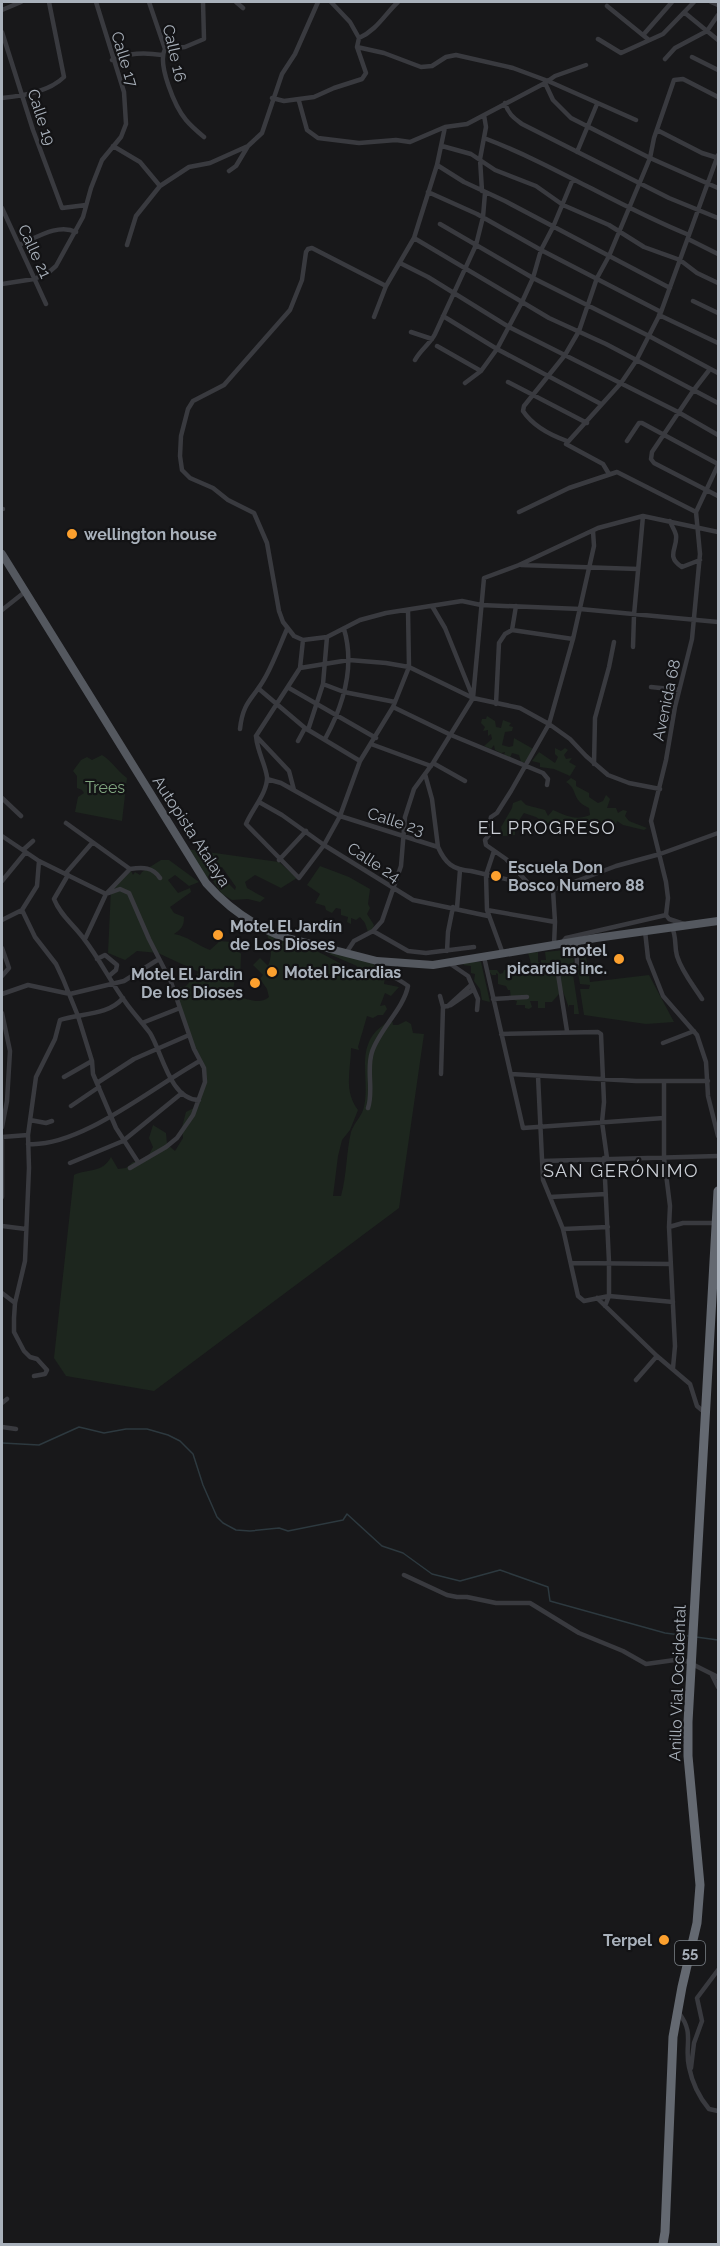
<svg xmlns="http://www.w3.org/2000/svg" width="720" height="2246" viewBox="0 0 720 2246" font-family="Raleway,sans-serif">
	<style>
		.green { fill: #1d261e }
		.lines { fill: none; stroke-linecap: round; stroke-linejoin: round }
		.stream { stroke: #2d393f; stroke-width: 1.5 }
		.street { stroke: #393a3f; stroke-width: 4.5 }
		.primary { stroke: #54585f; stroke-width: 8 }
		.highway { stroke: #646971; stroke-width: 9 }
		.poi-dot { fill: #fca02e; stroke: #131315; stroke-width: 2 }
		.labels { text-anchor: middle; stroke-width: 4.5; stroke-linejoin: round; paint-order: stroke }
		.shield { fill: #131315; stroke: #7c8289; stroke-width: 1.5 }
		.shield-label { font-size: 15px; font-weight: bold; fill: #a9b1bb }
		.street-label { font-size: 16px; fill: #a9b1bb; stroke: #131315 }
		.poi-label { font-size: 16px; font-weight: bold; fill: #a9b1bb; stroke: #131315; text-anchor: start }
		.park-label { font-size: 16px; fill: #81a780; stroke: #131315 }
		.neighbourhood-label { font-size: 18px; letter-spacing: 1.5px; fill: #cbcfd6; stroke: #131315 }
	</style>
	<rect width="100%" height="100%" fill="#18181a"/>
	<path class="green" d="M487 716 495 721 496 727 501 728 503 720 511 723 509 726 513 727 512 731 505 732 502 745 509 747 513 746 514 738 535 750 526 762H521L519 755 512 753 510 758 504 755 505 752 501 753 495 750 494 745 491 749 484 746 492 739 491 734 488 736V730L483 731 485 727 481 723 482 719H486Z
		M555 748 561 751 565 748 568 750 564 755 566 759 572 758 569 762 576 766 570 776 554 769 540 767V763L532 761 539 752 555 763 558 757 555 754Z
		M102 755C112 761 117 771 127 778L122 821 75 812 78 797 84 793 82 790 77 788V776L73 771 81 760 87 757 92 760Z
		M571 778 576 781V786L589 793V797L598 803 603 801 606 795 610 799 607 808H616L618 813 623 810 627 811 625 816 629 821 647 828 644 830 623 825 617 821 616 824 609 822 571 827 558 820 546 824 536 817 524 813 515 826V835L503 836 501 827 512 808 513 803 521 800 526 805 545 810 548 816 553 810C567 816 576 821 590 815L589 808C570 799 579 790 566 782Z
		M186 849 279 862 297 878 281 888 255 875 245 882 247 888 265 898 260 902 248 899 232 900 222 894 213 881 218 876 226 881 235 890 236 887 222 867 209 874V884Z
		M161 860H169L199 882 189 886 175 875 168 880 178 893 190 888 191 892 170 907 174 913 184 917C184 927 181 929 174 934 187 936 197 945 210 950L220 941 231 942 241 954 240 979H235L233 990 238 997C249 999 259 1005 269 997L267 989 260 979 263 975 253 965 260 958 268 966C273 954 271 944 266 932 295 941 320 951 346 967L334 963 333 967 346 969 357 981 359 972 357 966 329 954 332 952 370 961 385 976 384 984 399 987 391 996 385 993 380 1006 385 1005 387 1009 383 1015H378L373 1018 367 1016 358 1047 359 1050 351 1048C351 1070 343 1090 358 1110L350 1130 342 1140 338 1156 333 1196H341C347 1175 346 1153 351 1132 354 1123 362 1116 364 1107 371 1075 351 1040 392 1020L393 1025H398L406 1021 411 1024 413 1033 424 1034 399 1208 154 1391 66 1376 54 1358 74 1175C88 1168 102 1174 111 1157L118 1169 126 1168 133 1162C146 1163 148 1157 153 1147L149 1138 153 1125 166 1133 167 1144 175 1151 183 1138 182 1127 186 1112 194 1108 206 1083V1068L195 1049 175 989 186 986 199 972 158 953 137 951 125 960 108 953 111 889 131 871 133 875 135 872 140 875 142 872Z
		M320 866 349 877 370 889 368 904 370 908 367 914 374 925 372 930 368 932 365 923 360 917 356 920 351 918V924L347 922 348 917 341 915V909L336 908 332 913 326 910 325 906 315 903 320 894 307 885Z
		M578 947H582L586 956 590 982 649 975 674 1022 646 1024 584 1015 580 989H589L590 985 580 984 577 967 581 963Z
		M573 949 574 962 566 969 572 968 579 1014H574V1005H569V1008L560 983 559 994 552 1002H545V1008H538V1001H530L532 1007 529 1009 525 1008V1005H516L517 1001 511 999 510 990H508L506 986 498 984V974L496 973V975H492L488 970H497L500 974 503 973 504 970 516 969 517 961 519 962 522 976 523 973H534L528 953 538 952V962L541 963V960H546L545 952Z
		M465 962H481L490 1002 482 1000 480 989 474 981 475 974 471 973V966L463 965Z"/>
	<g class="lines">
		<path class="stream" d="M2 1443 39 1445 79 1427 104 1433 126 1429H147L168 1435 180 1441 193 1454 203 1485 217 1517 223 1523 236 1530 250 1531 279 1528 288 1531 343 1520 347 1514 382 1546 403 1553 432 1574 460 1581 500 1570 548 1587 550 1601 665 1633 688 1636
			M696 1637 718 1640"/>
		<path class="street" d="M149 2 165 49C157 64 175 107 186 120 191 126 198 132 204 137
			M236 2 243 8
			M711 2 718 5
			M607 6 649 40
			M2 10 21 2
			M685 13 718 40
			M2 32 33 130 62 208 86 205
			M644 34 672 2
			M359 38C377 30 385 14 398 2
			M598 39 621 53 663 34 694 2
			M357 47 384 53 421 67 432 66 446 57 456 55 513 68 548 81 636 120
			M165 49 185 47 204 39 203 2
			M692 57 718 70
			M665 59 675 48 707 31 718 15
			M112 60C130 53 143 52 162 55
			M545 83 553 100 571 118 650 158 718 188
			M2 98C22 96 49 92 64 77L49 2
			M272 98 284 101 314 97 334 88 362 79 366 73 357 47 359 38 350 22 331 2
			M299 101 307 130 318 138 359 143 396 140 410 142 445 127 467 124 545 83 555 76 586 65
			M505 103C508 114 514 118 522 124L669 198 718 218
			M657 130 702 153 718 158
			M484 138C555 165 619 207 689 235
			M113 146 140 162 160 186
			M442 146 471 154 495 170 536 186 563 205 609 225 644 247 680 260 697 273 718 283
			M577 152 597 104
			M437 165 464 182 505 201 670 288
			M229 171 236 166 248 146
			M482 191 480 159 486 127 484 115
			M428 192 477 214 541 250 661 312
			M2 208 46 304
			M440 224 533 278 649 336 718 373
			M414 238 549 318 606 344 718 403
			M688 239 718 254
			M19 245C36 238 58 223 76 232
			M127 245 136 216 160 186 189 167 210 163 248 146 262 133 282 74 295 54 318 2
			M400 263 428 277 509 327 678 412 718 435
			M2 284 34 279 48 273 56 266 83 217 91 188 102 160 121 137 126 124 124 92 96 2
			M386 286 312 248 308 249 306 252 302 280 290 310 224 385 193 401 188 409 181 436 180 456 182 470 190 478 213 488 228 500 254 513 267 543 279 611 283 622 294 636 303 640 327 637 360 620 386 613 462 601 481 605 580 609 718 622
			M693 301 718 313
			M659 315 718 343
			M443 316 497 349 601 404
			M374 317 386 286 414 238 437 165 445 127
			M411 332 432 339
			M437 346 481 371
			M415 360C421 349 430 344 435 334L476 245 483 217 485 193
			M710 369 693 391 652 452 651 459 654 463 718 496
			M508 382 587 423
			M465 383 481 371 497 349 522 302 533 278 541 250 553 227 573 179
			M567 441C550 435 533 426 523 411L524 406 565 355 579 331 597 278 609 256 650 158 654 138 674 80 683 79 718 97
			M627 441 639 423H642L718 464
			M609 474 603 464 566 444 621 383 636 361 661 312 718 155
			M2 509H3
			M519 512 569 488 617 472 696 512
			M670 521C671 525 675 530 676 535 678 548 665 556 682 567L700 560
			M521 565 638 569
			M432 606 445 628 472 695
			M2 610 26 591
			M512 630 573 639
			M303 640 300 668 256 736C257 751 265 763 267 777 268 792 251 811 246 824L299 878 324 845 340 816 360 761 393 707 409 667 408 610
			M633 647 634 615 643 516
			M300 668 349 660 386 663 409 667 473 698 520 708 549 724 570 739 586 756 608 775 629 783 660 789
			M323 684 344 692 395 702
			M651 687 679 690
			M289 688 376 738
			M259 689 305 728 360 761
			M496 704 499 643 505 634 512 630 516 606
			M393 707 451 735 543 773 548 779 547 785
			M240 729C243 700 254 699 266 676 274 661 280 645 287 629
			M308 730 323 684 327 637
			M256 736 289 771 294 790
			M325 739C343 706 355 666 344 629
			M298 741 305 728
			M371 744 431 766
			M433 763 465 781
			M594 764 595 718 609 667 614 642
			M425 774 432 799 438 847
			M267 779 281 783 340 816 438 847C445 863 453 870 471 871L553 890 616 866 660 854 718 833
			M2 798 21 816
			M259 802 282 815 324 845 413 900 488 916
			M66 823 130 869
			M2 836 39 861 106 894
			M23 850 33 841
			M494 851 486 875 487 910 503 954
			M279 860 306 831
			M66 873 92 843
			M68 875 54 899C60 915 74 925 84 939 99 958 110 981 124 1000 132 1012 142 1022 150 1033 162 1052 170 1100 199 1100
			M2 881 25 853
			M529 884 506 859 486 845 485 840 493 830 490 822 491 817 497 813 511 791 549 724 573 639 594 546 593 531
			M553 890 555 922 554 945
			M106 894 120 889 129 893 149 939 171 982 194 1049 204 1068 205 1082 193 1115 177 1138 166 1147 130 1168
			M457 908 460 870
			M22 910 35 937 56 964 63 979 78 1016 92 1061 93 1074 116 1128 138 1162
			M487 910 555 922
			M2 920 22 910 37 886 39 861
			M684 924 669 919 666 915 668 898 666 882 651 821 666 760 675 707 692 639 700 554 696 512 718 465
			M672 927C677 939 674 945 677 956 682 972 693 985 702 999
			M373 931 408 951 426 953 474 947
			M645 931 648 958 663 996 697 1035 706 1062 708 1096 718 1136
			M85 939 106 894 130 869C143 867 153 867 160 878
			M561 944 566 938 666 915
			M2 948 9 968 2 976
			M447 951 448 932 453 907
			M346 953 354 941 373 931 382 921 401 866 405 817 414 789 433 763 473 698 484 578 519 565 598 528 643 516 718 532
			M484 957 523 1128 664 1118
			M97 959 105 955 117 965 116 970 109 976
			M449 963 468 976 478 999 477 1010
			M2 994 28 985 70 994 124 981 159 959
			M440 996 443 1007 441 1074
			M493 999 527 997
			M448 1006 470 986
			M443 1007 451 1005 473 990
			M2 1013 10 1051 7 1101 2 1127
			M142 1023 180 1008
			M567 1031 558 974 575 969 577 964 576 941
			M501 1034 598 1032 601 1034 604 1102 602 1122 607 1158
			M663 1043 694 1031
			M511 1074 636 1081H708
			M538 1076 543 1180 563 1229 578 1296 584 1301 609 1296 673 1302
			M64 1077 92 1061
			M664 1082V1158L670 1206 669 1227 675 1346 673 1368
			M97 1083 134 1059 189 1035
			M71 1106 99 1087
			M368 1108C374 1090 366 1070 372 1052 379 1030 404 1008 408 986 397 977 383 975 377 961
			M30 1120 46 1123 52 1121
			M2 1137 28 1135
			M2 1140V1197
			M28 1144C80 1148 154 1086 200 1061
			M604 1158 609 1262V1296L605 1306
			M542 1161 718 1156
			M70 1163 123 1141 182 1093
			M550 1197 606 1194
			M2 1226 26 1229
			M669 1227 683 1223H717
			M563 1229 608 1227
			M572 1263 671 1264
			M2 1293 15 1303
			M597 1298 657 1356 690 1384 697 1406 704 1412
			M34 1376 45 1374 47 1370 37 1359 30 1357 24 1351 14 1332V1318L15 1303 25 1261 29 1168 28 1135 36 1077 55 1039 60 1020C80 1013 108 1016 123 998
			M636 1380 657 1356
			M2 1403 7 1399
			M2 1427 16 1429
			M404 1575 447 1595 457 1597H467L496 1603H530L579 1633 623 1651 646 1664 682 1659 718 1677
			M712 1675 718 1687
			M679 2013C695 2034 684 2045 689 2067 692 2082 699 2097 709 2109L718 2111
			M691 2068 694 2043 702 2021 697 1998 718 1970"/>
		<path class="primary" d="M2 554 206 883C227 907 251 924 280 936L377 961 433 965 596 938 718 921"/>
		<path class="highway" d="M663 2244 665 2232 673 2037 682 1987 697 1923 700 1885 688 1756V1722L718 1191"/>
	</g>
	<g class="poi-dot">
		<circle cx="72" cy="534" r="6"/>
		<circle cx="496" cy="876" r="6"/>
		<circle cx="218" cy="935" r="6"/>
		<circle cx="619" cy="959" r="6"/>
		<circle cx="272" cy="972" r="6"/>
		<circle cx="255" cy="983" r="6"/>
		<circle cx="664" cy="1940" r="6"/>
	</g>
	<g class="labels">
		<rect class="shield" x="675" y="1941" width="30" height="24" rx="4.5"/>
		<g class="shield-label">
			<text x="690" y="1958">55</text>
		</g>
		<g class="street-label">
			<text transform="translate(175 53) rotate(77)" y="6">Calle 16</text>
			<text transform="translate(125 59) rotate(73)" y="6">Calle 17</text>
			<text transform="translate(42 117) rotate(72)" y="6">Calle 19</text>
			<text transform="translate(35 251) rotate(65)" y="6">Calle 21</text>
			<text transform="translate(666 700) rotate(-78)" y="6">Avenida 68</text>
			<text transform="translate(396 821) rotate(18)" y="6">Calle 23</text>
			<text transform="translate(192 831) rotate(57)" y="6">Autopista Atalaya</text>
			<text transform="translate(374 862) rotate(33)" y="6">Calle 24</text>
			<text transform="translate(677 1683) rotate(-88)" y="6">Anillo Vial Occidental</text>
		</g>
		<g class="poi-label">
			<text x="84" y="540">wellington house</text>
			<text x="508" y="873">Escuela Don<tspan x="508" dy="18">Bosco Numero 88</tspan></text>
			<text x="230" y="932">Motel El Jardín<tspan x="230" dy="18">de Los Dioses</tspan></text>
			<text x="607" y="956" text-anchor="end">motel<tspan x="607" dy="18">picardias inc.</tspan></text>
			<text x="284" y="978">Motel Picardias</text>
			<text x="243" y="980" text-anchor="end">Motel El Jardin<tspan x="243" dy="18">De los Dioses</tspan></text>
			<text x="652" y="1946" text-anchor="end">Terpel</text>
		</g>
		<g class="park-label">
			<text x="105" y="793">Trees</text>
		</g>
		<g class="neighbourhood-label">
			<text x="547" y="834">EL PROGRESO</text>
			<text x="621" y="1177">SAN GERÓNIMO</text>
		</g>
	</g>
	<rect width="720" height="2246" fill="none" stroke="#a9b1bb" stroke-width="6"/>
</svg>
